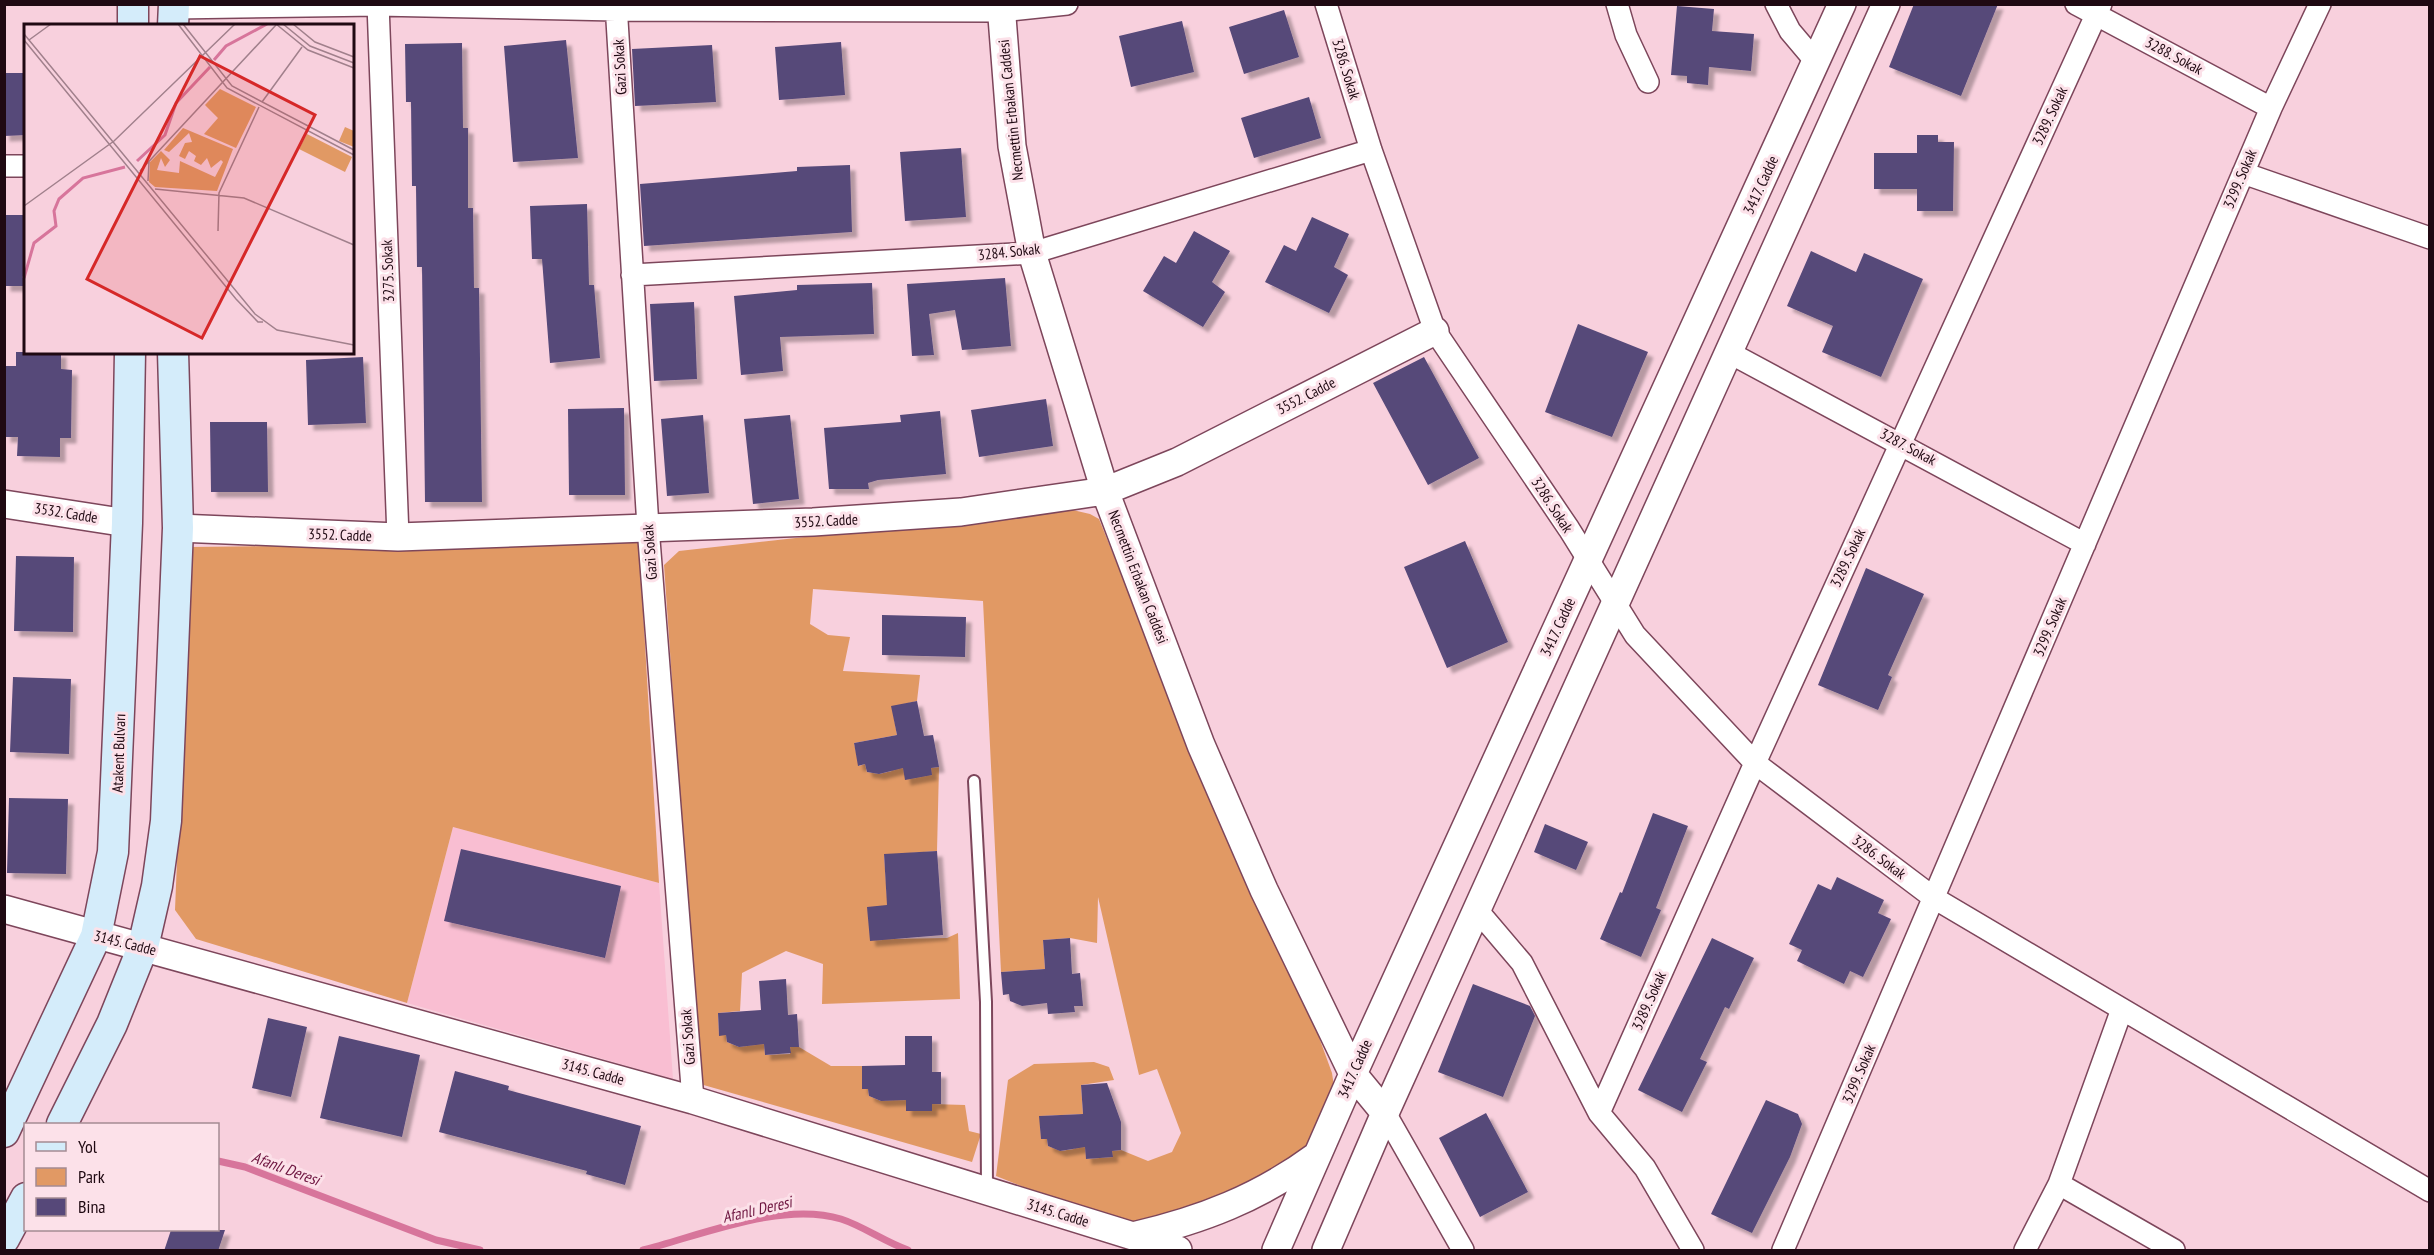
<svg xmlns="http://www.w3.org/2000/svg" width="2434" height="1255" viewBox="0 0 2434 1255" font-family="'PT Sans Narrow',sans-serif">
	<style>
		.built { fill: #f9bed2 }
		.green { fill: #e19964 }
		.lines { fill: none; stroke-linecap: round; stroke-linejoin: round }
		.stream { stroke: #d7759b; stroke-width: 7 }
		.building { fill: #564879; filter: url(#shadow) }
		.service-casing { stroke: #7d465b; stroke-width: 14 }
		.minor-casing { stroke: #7d465b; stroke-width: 24 }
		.tertiary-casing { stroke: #7d465b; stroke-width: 30 }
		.secondary-casing { stroke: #7d465b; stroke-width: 33 }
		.service { stroke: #fff; stroke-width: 10 }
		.minor { stroke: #fff; stroke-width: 21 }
		.tertiary { stroke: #fff; stroke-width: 27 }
		.secondary { stroke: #d4ecfa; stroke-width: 30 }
		.labels { text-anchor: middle; stroke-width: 6; stroke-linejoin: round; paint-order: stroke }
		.street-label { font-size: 15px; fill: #1f0912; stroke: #fce1e9 }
		.water-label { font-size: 16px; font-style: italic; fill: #6d143f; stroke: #fce1e9 }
		.inset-river { fill: none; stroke: #d7759b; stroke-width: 3 }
		.inset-road { fill: none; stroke: #a1808c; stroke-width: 1.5 }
		.view { fill: #d62828; fill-opacity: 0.15; stroke: #d62828; stroke-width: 3 }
		.inset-edge { fill: none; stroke: #1f0912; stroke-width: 3 }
	</style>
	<defs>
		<filter id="shadow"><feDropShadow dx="5.5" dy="5.5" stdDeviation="1.5" flood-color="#0004"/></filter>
	</defs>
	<rect width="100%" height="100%" fill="#f8d0dd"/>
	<path class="built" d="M453 827 659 883 673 1079 407 1003Z"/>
	<path class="green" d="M1064 508 1090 514 1099 519 1238 865 1312 1018 1332 1073 1336 1100 1314 1150 1276 1179 1143 1227 1041 1194 996 1176 1008 1080 1034 1064 1094 1062 1109 1067 1114 1080 1081 1085 1083 1114 1040 1116 1041 1139H1047L1048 1146 1061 1151 1074 1149 1085 1137 1086 1159 1112 1157V1151L1121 1150 1148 1161 1172 1152 1181 1133 1157 1069 1139 1075 1098 897 1097 943 1070 938 1043 940 1045 969 1001 972 983 601 813 589 810 624 828 635 850 637 843 671 920 675 917 701 892 707 897 735 854 743 859 766 865 764 867 772 879 774 892 771 890 759 931 768 939 767 937 851 884 855 890 939 947 938 958 933 960 999 822 1004 823 964 786 951 742 973 740 1011 718 1013 719 1035H726L727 1042 739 1047 752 1045 763 1033 765 1055 790 1054V1047H799L831 1066H862V1088L868 1089 869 1096 881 1101 894 1100 906 1089V1111H932V1104L965 1105 969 1131 981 1134 972 1162 700 1084 664 565 679 551Z
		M639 542 659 883 453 827 407 1003 196 939 175 910 190 547Z"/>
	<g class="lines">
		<path class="stream" d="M218 1161 245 1167 436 1240 480 1250
			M643 1250C702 1235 782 1201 841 1219 863 1226 885 1242 908 1250"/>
	</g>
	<path class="building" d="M1914 4H1998L1961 96 1889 67Z
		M1677 6 1714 9 1712 31 1754 34 1751 71 1709 67 1708 85 1687 83V76L1671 75Z
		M1284 10 1299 57 1244 74 1229 27Z
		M1182 21 1194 72 1131 87 1119 36Z
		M566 40 578 158 513 162 504 46Z
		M841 42 845 95 779 100 775 47Z
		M462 43 463 128H468V208H473L474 288H479L482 502H425L422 267H417L416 186H412L411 102H406L405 44Z
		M712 45 716 102 635 106 632 49Z
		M4 73H26V135L4 136Z
		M1309 97 1321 138 1254 158 1241 118Z
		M1917 135H1938V142H1954L1953 211H1917V189H1874V153H1917Z
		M961 148 966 217 905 221 900 152Z
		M850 165 852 232 644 246 640 184 797 171V167Z
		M587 204 589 285H594L600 358 550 363 542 259H532L530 206Z
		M6 215H26V286H5Z
		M1312 217 1349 234 1334 267 1348 275 1329 313 1265 282 1284 245 1296 251Z
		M1194 231 1230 251 1212 282 1225 292 1203 327 1143 291 1164 256 1176 263Z
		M1811 251 1856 272 1864 253 1923 279 1881 377 1822 352 1833 326 1787 306Z
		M1005 278 1011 346 962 350 955 310 929 314 934 355 912 356 907 284Z
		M872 283 874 334 780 337 783 371 741 375 734 296 797 290V285Z
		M694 302 697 379 654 381 650 304Z
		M1578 324 1648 352 1612 437 1545 412Z
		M16 352H61V369L72 370 71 438H60V457L17 456 18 437H5L6 366H16Z
		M363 357 366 423 308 425 306 360Z
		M1424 357 1479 458 1428 485 1373 383Z
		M1046 399 1053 446 979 457 971 410Z
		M624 408 625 495H569L568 409Z
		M940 411 946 474 878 480 868 483 869 489H829L824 428 901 422 900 415Z
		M703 415 709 493 667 496 661 419Z
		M790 415 799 499 753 504 744 419Z
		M210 422H267L268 492H211Z
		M1465 541 1508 642 1447 668 1404 567Z
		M16 556 74 557 73 632 14 631Z
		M1866 568 1924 594 1888 675 1892 677 1878 710 1818 685Z
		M882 615 966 617 965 657 882 655Z
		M13 677 71 679 69 754 10 752Z
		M917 701 924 736 933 735 939 767 931 768 932 775 905 780 903 768 879 774 867 772 865 764 858 766 854 743 897 735 891 706Z
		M9 798 68 799 66 874 7 873Z
		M1653 813 1688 826 1656 908 1661 910 1641 957 1600 939 1620 892 1622 893Z
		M1545 824 1588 842 1576 870 1534 852Z
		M461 849 621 886 605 958 444 921Z
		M937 851 943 935 870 941 867 907 887 905 884 854Z
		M1837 877 1884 900 1878 913 1891 919 1863 977 1850 971 1844 984 1797 961 1802 950 1789 944 1818 884 1831 890Z
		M1070 938 1072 974 1080 973 1083 1006H1074L1075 1012 1048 1014 1047 1003 1022 1006 1010 1001 1009 994 1003 995 1001 972 1045 969 1043 940Z
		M1712 938 1754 958 1729 1009 1725 1007 1700 1059 1707 1062 1682 1112 1638 1090Z
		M786 979 788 1015 797 1014 799 1047H790L791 1053 765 1055 764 1044 739 1047 727 1042 726 1035 719 1036 718 1013 761 1010 759 981Z
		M1473 984 1530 1006 1535 1016 1503 1097 1438 1072Z
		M268 1018 307 1027 291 1097 252 1088Z
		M339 1036 420 1055 402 1137 320 1118Z
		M905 1036H932V1072H941V1104H932V1111H906V1100L881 1101 869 1096 868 1089H862V1066L905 1065Z
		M455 1071 509 1086 508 1090 641 1126 625 1185 586 1174 587 1171 439 1132Z
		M1107 1083 1121 1122V1150L1112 1151 1113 1157 1086 1159 1085 1147 1060 1151 1048 1146 1047 1139H1041L1039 1116 1083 1114 1081 1085Z
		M1766 1100 1798 1114 1802 1124 1790 1157 1752 1233 1711 1214Z
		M1486 1113 1528 1192 1480 1217 1439 1138Z
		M171 1230H225L218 1251H164Z"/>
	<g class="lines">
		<defs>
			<path id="service" d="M974 781 986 1002 987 1191"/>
			<path id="minor" d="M378 4 398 537
				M616 4 648 527 693 1100
				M1326 4 1371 150 1435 331 1569 529 1635 635 1755 763 1934 898 2430 1191
				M1617 4 1626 35 1648 82
				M1776 4 1790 31 1817 63
				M2076 4 2271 108
				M174 8 378 5 616 10 1001 11 1067 4
				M4 166H26
				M2243 173 2430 238
				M632 275 1032 253 1371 150
				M1730 353 2085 544
				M1477 910 1522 963 1599 1113 1645 1168 1693 1250
				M1385 1113 1463 1250
				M1599 1113 1755 763 2101 4
				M2059 1184 2174 1250
				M1783 1250 2271 108 2320 4
				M2025 1250 2059 1184 2122 1009"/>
			<path id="tertiary" d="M1001 4 1012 146 1032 253 1105 491 1201 745 1264 890 1353 1074 1385 1113
				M4 504 127 523
				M178 528 398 537 813 522 961 512 1105 491 1177 462 1435 331
				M4 909 693 1100 1178 1250
				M1133 1236C1202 1220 1259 1198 1316 1156
				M1276 1250 1353 1074 1842 4
				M1326 1250 1385 1113 1886 4"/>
			<path id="secondary" d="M133 26V4
				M173 26 174 4
				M62 1124 112 1024 143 947 157 886 166 821 178 528 173 352
				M4 1132 96 936 113 852 127 523 130 352
				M4 1239 26 1198"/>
		</defs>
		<use href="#service" class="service-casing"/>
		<use href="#minor" class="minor-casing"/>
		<use href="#tertiary" class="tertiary-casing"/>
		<use href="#secondary" class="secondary-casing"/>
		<use href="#service" class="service"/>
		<use href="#minor" class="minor"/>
		<use href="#tertiary" class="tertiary"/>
		<use href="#secondary" class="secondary"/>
	</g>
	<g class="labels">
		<g class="street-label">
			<text transform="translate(2174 56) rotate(28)" y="5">3288. Sokak</text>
			<text transform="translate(620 67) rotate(-93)" y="5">Gazi Sokak</text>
			<text transform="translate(1346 69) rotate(73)" y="5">3286. Sokak</text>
			<text transform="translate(1011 110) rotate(-96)" y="5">Necmettin Erbakan Caddesi</text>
			<text transform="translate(2050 116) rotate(-65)" y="5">3289. Sokak</text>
			<text transform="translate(2240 179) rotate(-67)" y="5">3299. Sokak</text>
			<text transform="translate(1761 185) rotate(-65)" y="5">3417. Cadde</text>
			<text transform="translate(1009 252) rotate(-6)" y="5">3284. Sokak</text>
			<text transform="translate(388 271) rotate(-92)" y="5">3275. Sokak</text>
			<text transform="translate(1306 396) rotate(-27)" y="5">3552. Cadde</text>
			<text transform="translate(1908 447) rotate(28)" y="5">3287. Sokak</text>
			<text transform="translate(1552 505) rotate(57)" y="5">3286. Sokak</text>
			<text transform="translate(66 513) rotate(9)" y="5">3532. Cadde</text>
			<text transform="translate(826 521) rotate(-3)" y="5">3552. Cadde</text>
			<text transform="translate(340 535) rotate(2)" y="5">3552. Cadde</text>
			<text transform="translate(650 552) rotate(-94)" y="5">Gazi Sokak</text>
			<text transform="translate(1848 558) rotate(-65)" y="5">3289. Sokak</text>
			<text transform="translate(1138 577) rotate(69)" y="5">Necmettin Erbakan Caddesi</text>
			<text transform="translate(1558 627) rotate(-65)" y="5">3417. Cadde</text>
			<text transform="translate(2050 627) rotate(-67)" y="5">3299. Sokak</text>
			<text transform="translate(119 753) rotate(-88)" y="5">Atakent Bulvarı</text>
			<text transform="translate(1879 857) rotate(37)" y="5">3286. Sokak</text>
			<text transform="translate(125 943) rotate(14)" y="5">3145. Cadde</text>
			<text transform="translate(1649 1001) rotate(-66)" y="5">3289. Sokak</text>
			<text transform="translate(688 1037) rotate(-94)" y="5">Gazi Sokak</text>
			<text transform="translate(1355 1069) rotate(-66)" y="5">3417. Cadde</text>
			<text transform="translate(593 1072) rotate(15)" y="5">3145. Cadde</text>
			<text transform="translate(1859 1074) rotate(-67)" y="5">3299. Sokak</text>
			<text transform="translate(1058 1213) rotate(17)" y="5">3145. Cadde</text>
		</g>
		<g class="water-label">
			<text transform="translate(286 1168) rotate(20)" y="6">Afanlı Deresi</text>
			<text transform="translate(757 1209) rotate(-13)" y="6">Afanlı Deresi</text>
		</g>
	</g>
	<g transform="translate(24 24)">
		<rect width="330" height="330" fill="#f8d0dd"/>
		<path d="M196 65 232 83 212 124 180 110 194 94 181 81ZM321 103 330 107V123L315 117ZM159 104 209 125 193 167 131 163 125 158 126 138 137 127 146 136 141 143 137 134 133 146 155 149 156 137 191 153 199 138 197 136 187 144 183 134 177 141 170 137 172 132 165 127 161 135 155 132 161 119 168 118 165 109 145 128 140 126ZM283 110 328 133 321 148 275 125Z" fill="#e19964"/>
		<path class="inset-river" d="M190 36 202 22 243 0M113 137 141 111 152 79 186 43M0 254 10 219 32 202 30 187 35 175 59 154 101 143"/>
		<path class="inset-road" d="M154 0 203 64 330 131M159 0 208 62 330 126M252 0 284 26 330 44M259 0 286 22 330 39M269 0 291 18 330 33M0 10 231 290 253 306 330 321M0 16 212 275 234 298H239M5 16 27 0M238 78 278 23M116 147 252 1M124 157 125 138M131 165 220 174 330 221M0 182 90 117 211 0M194 207 195 169 235 83"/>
		<path class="view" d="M176 32 291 91 178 314 63 255Z"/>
		<rect width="330" height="330" class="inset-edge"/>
	</g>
	<rect width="2434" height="1255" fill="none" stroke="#1f0912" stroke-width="12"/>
	<rect x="24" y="1123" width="195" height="108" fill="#fce1e9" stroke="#a48b93" stroke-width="1.5"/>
	<rect x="36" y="1142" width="30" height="9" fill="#d4ecfa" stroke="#a48b93" stroke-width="1.5"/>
	<text x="78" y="1153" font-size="18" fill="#1f0912">Yol</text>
	<rect x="36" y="1168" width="30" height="18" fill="#e19964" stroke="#a48b93" stroke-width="1.5"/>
	<text x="78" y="1183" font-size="18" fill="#1f0912">Park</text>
	<rect x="36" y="1198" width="30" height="18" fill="#564879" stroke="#a48b93" stroke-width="1.5"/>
	<text x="78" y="1213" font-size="18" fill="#1f0912">Bina</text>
</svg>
